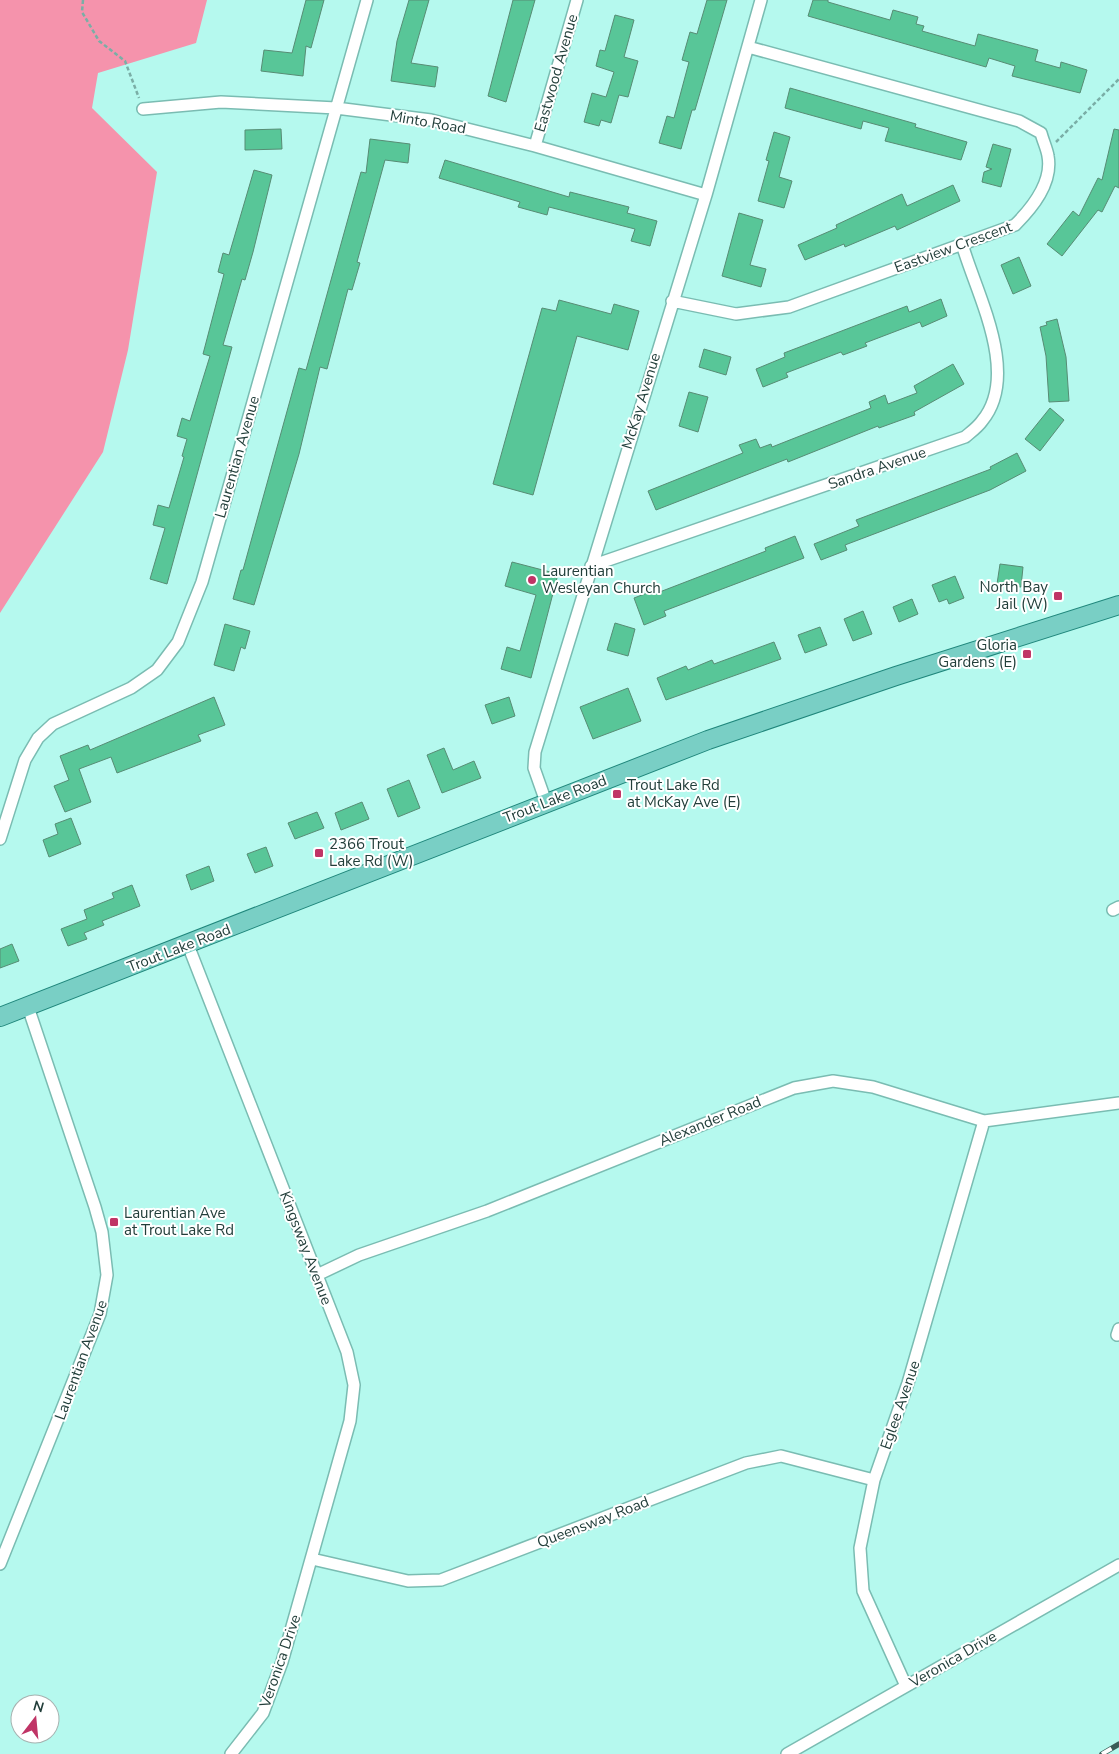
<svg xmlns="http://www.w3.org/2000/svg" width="1119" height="1754" viewBox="0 0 1119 1754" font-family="'Nunito Sans',sans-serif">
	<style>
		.forest { fill: #f593ac }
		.building { fill: #58c698; stroke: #578c74 }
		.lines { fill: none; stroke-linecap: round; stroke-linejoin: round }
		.street-casing { stroke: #7abcb2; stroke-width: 14 }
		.primary-casing { stroke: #20877c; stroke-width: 20 }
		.path { stroke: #7aaea6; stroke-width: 2.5; stroke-dasharray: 4 2.5; stroke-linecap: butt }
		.street { stroke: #fff; stroke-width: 11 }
		.primary { stroke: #79cfc5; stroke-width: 18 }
		.rail-casing { stroke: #395c57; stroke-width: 5.5 }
		.rail { stroke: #fff; stroke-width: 4; stroke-dasharray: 11; stroke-linecap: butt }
		.poi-dot { fill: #c03466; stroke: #fff; stroke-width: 2 }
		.labels { text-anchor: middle; stroke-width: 4; stroke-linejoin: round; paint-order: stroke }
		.street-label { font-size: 15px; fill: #223e3a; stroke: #fff }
		.poi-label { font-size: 15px; fill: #223e3a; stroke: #fff; text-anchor: start }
	</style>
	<rect width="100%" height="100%" fill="#b5f9ee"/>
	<path class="forest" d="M0 0H207L196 43 98 73 92 108 157 172 128 350 103 452 0 613Z"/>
	<path class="building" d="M306 0H324L311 48 306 46 303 76 261 71 264 50 292 53Z
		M409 0H429L411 63 438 67 435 87 391 81 397 41Z
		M513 0H535L506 102 488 96Z
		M707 0H727L695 110H692L681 149 659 143 667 116 674 118 689 62 682 60 690 32 697 34Z
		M813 0H828V2L890 20 893 10 918 17 916 24 924 26 922 31 975 46 978 34 1038 50 1035 61 1060 68 1061 62 1087 70 1080 93 1012 76 1015 66 989 58 986 67 808 16Z
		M615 15 634 20 624 57 638 61 628 97 619 95 611 123 601 120 599 126 584 122 592 93 606 97 614 72 596 66 600 50 605 51Z
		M790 88 916 124 915 127 967 142 961 160 885 141 889 128 863 121 861 129 785 108Z
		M281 129 282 149 245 150V130Z
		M1114 129 1119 130V188L1115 186 1102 212 1098 210 1062 256 1047 244 1073 211 1079 216 1098 178 1102 180Z
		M774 132 790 137 779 177 792 181 784 208 758 201 769 161 766 160Z
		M370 139 410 144 408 163 385 160 357 262 360 263 352 290 348 289 327 369 320 367 299 454 254 605 233 599 241 570H243L299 368 306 370 361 172 366 173Z
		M993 144 1011 149 1001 187 982 182 984 172 992 169 986 167Z
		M445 160 569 197 570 192 629 207 627 213 657 221 650 246 631 241 635 229 549 207 547 215 518 207 520 202 439 178Z
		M254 170 272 175 253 252 245 280 242 279 223 345 232 347 167 584 150 579 165 528 153 525 158 505 169 508 184 457 182 456 187 439 177 436 182 418 190 421 201 385 210 356 203 354 224 274 218 272 223 253 229 255Z
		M953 185 960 201 897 230 895 226 845 247 844 244 805 260 798 245 837 228 836 225 902 194 907 206Z
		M739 213 763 220 750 265 766 269 761 287 722 276Z
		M1019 257 1031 286 1013 294 1001 265Z
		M941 299 947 316 922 327 920 322 865 343 867 346 843 355 841 352 786 373 788 377 763 387 756 369 785 357 784 353 907 306 909 312Z
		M559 300 611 314 614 304 639 311 628 350 577 336 533 495 493 484 542 308 556 311Z
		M1057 319 1066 357 1069 401 1049 402 1046 356 1040 327 1047 325 1046 322Z
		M704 349 731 357 726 375 699 367Z
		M953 364 964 384 914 412 915 415 879 428 878 426 788 462 787 459 656 510 648 491 743 453 739 445 756 439 760 448 771 444 772 447 871 408 869 402 885 395 888 404 917 393 914 386Z
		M689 392 708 397 698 432 679 426Z
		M1050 408 1064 420 1040 451 1025 439Z
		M1017 453 1026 471 990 490 845 545 847 550 821 560 814 544 859 526 856 520 991 469 990 467Z
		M795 536 804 558 664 611 666 616 644 625 634 598 655 590 657 593 766 551 765 548Z
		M512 562 558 574 531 678 501 669 507 647 520 651 536 595 505 586Z
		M1000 564 1023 567 1021 587 997 584Z
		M955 576 964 598 949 604 947 599 939 602 932 585Z
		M912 599 918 614 899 622 893 607Z
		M863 611 872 634 853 641 844 619Z
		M615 623 635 629 628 656 607 650Z
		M225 624 250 631 245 649 241 647 234 671 214 665Z
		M820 627 827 645 805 653 798 635Z
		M774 642 781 659 666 700 657 678 686 666 688 670 712 660 714 664Z
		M628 688 641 721 593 739 580 707Z
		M214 697 225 725 198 735 201 741 117 773 111 757 79 769 91 802 65 812 54 786 69 780 60 756 88 745 90 750Z
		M509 697 515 716 492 724 485 705Z
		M444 748 453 770 474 761 481 778 442 793 427 755Z
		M409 780 420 808 398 817 387 789Z
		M362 802 369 819 341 830 335 813Z
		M317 812 324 828 295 839 288 823Z
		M71 818 81 844 49 857 43 840 58 834 55 824Z
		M266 847 273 866 255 873 247 854Z
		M209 866 214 881 191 890 186 875Z
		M132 885 140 906 102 921 104 925 84 933 87 939 68 946 61 929 87 919 84 910 114 898 112 893Z
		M12 944 19 961 0 968V949Z"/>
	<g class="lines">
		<defs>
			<path id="street" d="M143 109 221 102 336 108 431 120 535 146 706 195
				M535 146 577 0
				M672 301 736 314 789 307 1015 225C1032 208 1053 183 1048 156 1047 149 1043 141 1041 133L1019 121 748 47
				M591 566 965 437C971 432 978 427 982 421 1021 374 976 293 962 244
				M546 802 534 768 535 752 706 195 761 0
				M0 839 25 760 38 738 53 724 131 688 157 670 178 642 202 582 367 0
				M1113 910 1119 907
				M188 945 347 1352 354 1385 350 1421 282 1662 263 1713 231 1754
				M317 1275 359 1255 487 1211 794 1088 833 1081 873 1087 984 1121 1119 1103
				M1117 1335 1119 1329
				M312 1559 408 1581 441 1580 746 1463 781 1456 874 1480
				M0 1564 100 1314 107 1275 102 1232 95 1207 28 1007
				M906 1686 863 1591 860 1548 874 1480 908 1383 984 1121
				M787 1754 1119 1565"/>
			<path id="primary" d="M0 1017 708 740 896 676 1119 605"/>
		</defs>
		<use href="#street" class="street-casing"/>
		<use href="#primary" class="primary-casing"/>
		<path class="path" d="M83 0 82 12 99 41 125 61 139 98
			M1056 142 1119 79"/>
		<use href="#street" class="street"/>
		<use href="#primary" class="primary"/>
		<defs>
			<path id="rail" d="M1102 1754 1119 1744"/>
		</defs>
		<use href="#rail" class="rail-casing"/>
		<use href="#rail" class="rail"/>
	</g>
	<g class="poi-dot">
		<circle cx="532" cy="580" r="5"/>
		<rect x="1053" y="591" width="10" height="10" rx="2.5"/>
		<rect x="1022" y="649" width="10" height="10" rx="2.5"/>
		<rect x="612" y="789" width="10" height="10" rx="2.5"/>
		<rect x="314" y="848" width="10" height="10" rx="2.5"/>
		<rect x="109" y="1217" width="10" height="10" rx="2.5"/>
	</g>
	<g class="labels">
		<g class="street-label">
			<text transform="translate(556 73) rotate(-74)" y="5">Eastwood Avenue</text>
			<text transform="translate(428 122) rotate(10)" y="5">Minto Road</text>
			<text transform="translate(953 247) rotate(-20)" y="5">Eastview Crescent</text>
			<text transform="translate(641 401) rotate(-73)" y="5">McKay Avenue</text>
			<text transform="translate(237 457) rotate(-74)" y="5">Laurentian Avenue</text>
			<text transform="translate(877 468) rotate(-19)" y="5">Sandra Avenue</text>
			<text transform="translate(555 799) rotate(-21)" y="5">Trout Lake Road</text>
			<text transform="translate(179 948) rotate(-21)" y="5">Trout Lake Road</text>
			<text transform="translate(710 1121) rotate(-22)" y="5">Alexander Road</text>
			<text transform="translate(306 1248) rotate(69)" y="5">Kingsway Avenue</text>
			<text transform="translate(81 1360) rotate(-70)" y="5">Laurentian Avenue</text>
			<text transform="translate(900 1405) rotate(-71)" y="5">Eglee Avenue</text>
			<text transform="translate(593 1522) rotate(-21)" y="5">Queensway Road</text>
			<text transform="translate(953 1659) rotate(-30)" y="5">Veronica Drive</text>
			<text transform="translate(280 1661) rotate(-71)" y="5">Veronica Drive</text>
		</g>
		<g class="poi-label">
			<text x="542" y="576">Laurentian<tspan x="542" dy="17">Wesleyan Church</tspan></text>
			<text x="1048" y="592" text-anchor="end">North Bay<tspan x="1048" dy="17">Jail (W)</tspan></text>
			<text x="1017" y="650" text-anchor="end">Gloria<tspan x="1017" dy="17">Gardens (E)</tspan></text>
			<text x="627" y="790">Trout Lake Rd<tspan x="627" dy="17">at McKay Ave (E)</tspan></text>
			<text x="329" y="849">2366 Trout<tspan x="329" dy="17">Lake Rd (W)</tspan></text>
			<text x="124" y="1218">Laurentian Ave<tspan x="124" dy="17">at Trout Lake Rd</tspan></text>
		</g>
	</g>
	<g transform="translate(35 1719) rotate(16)"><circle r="24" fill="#ffffff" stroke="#a7b2b0"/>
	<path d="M0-4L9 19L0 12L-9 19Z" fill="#c03466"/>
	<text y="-8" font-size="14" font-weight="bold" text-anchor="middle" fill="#223e3a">N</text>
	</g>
</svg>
